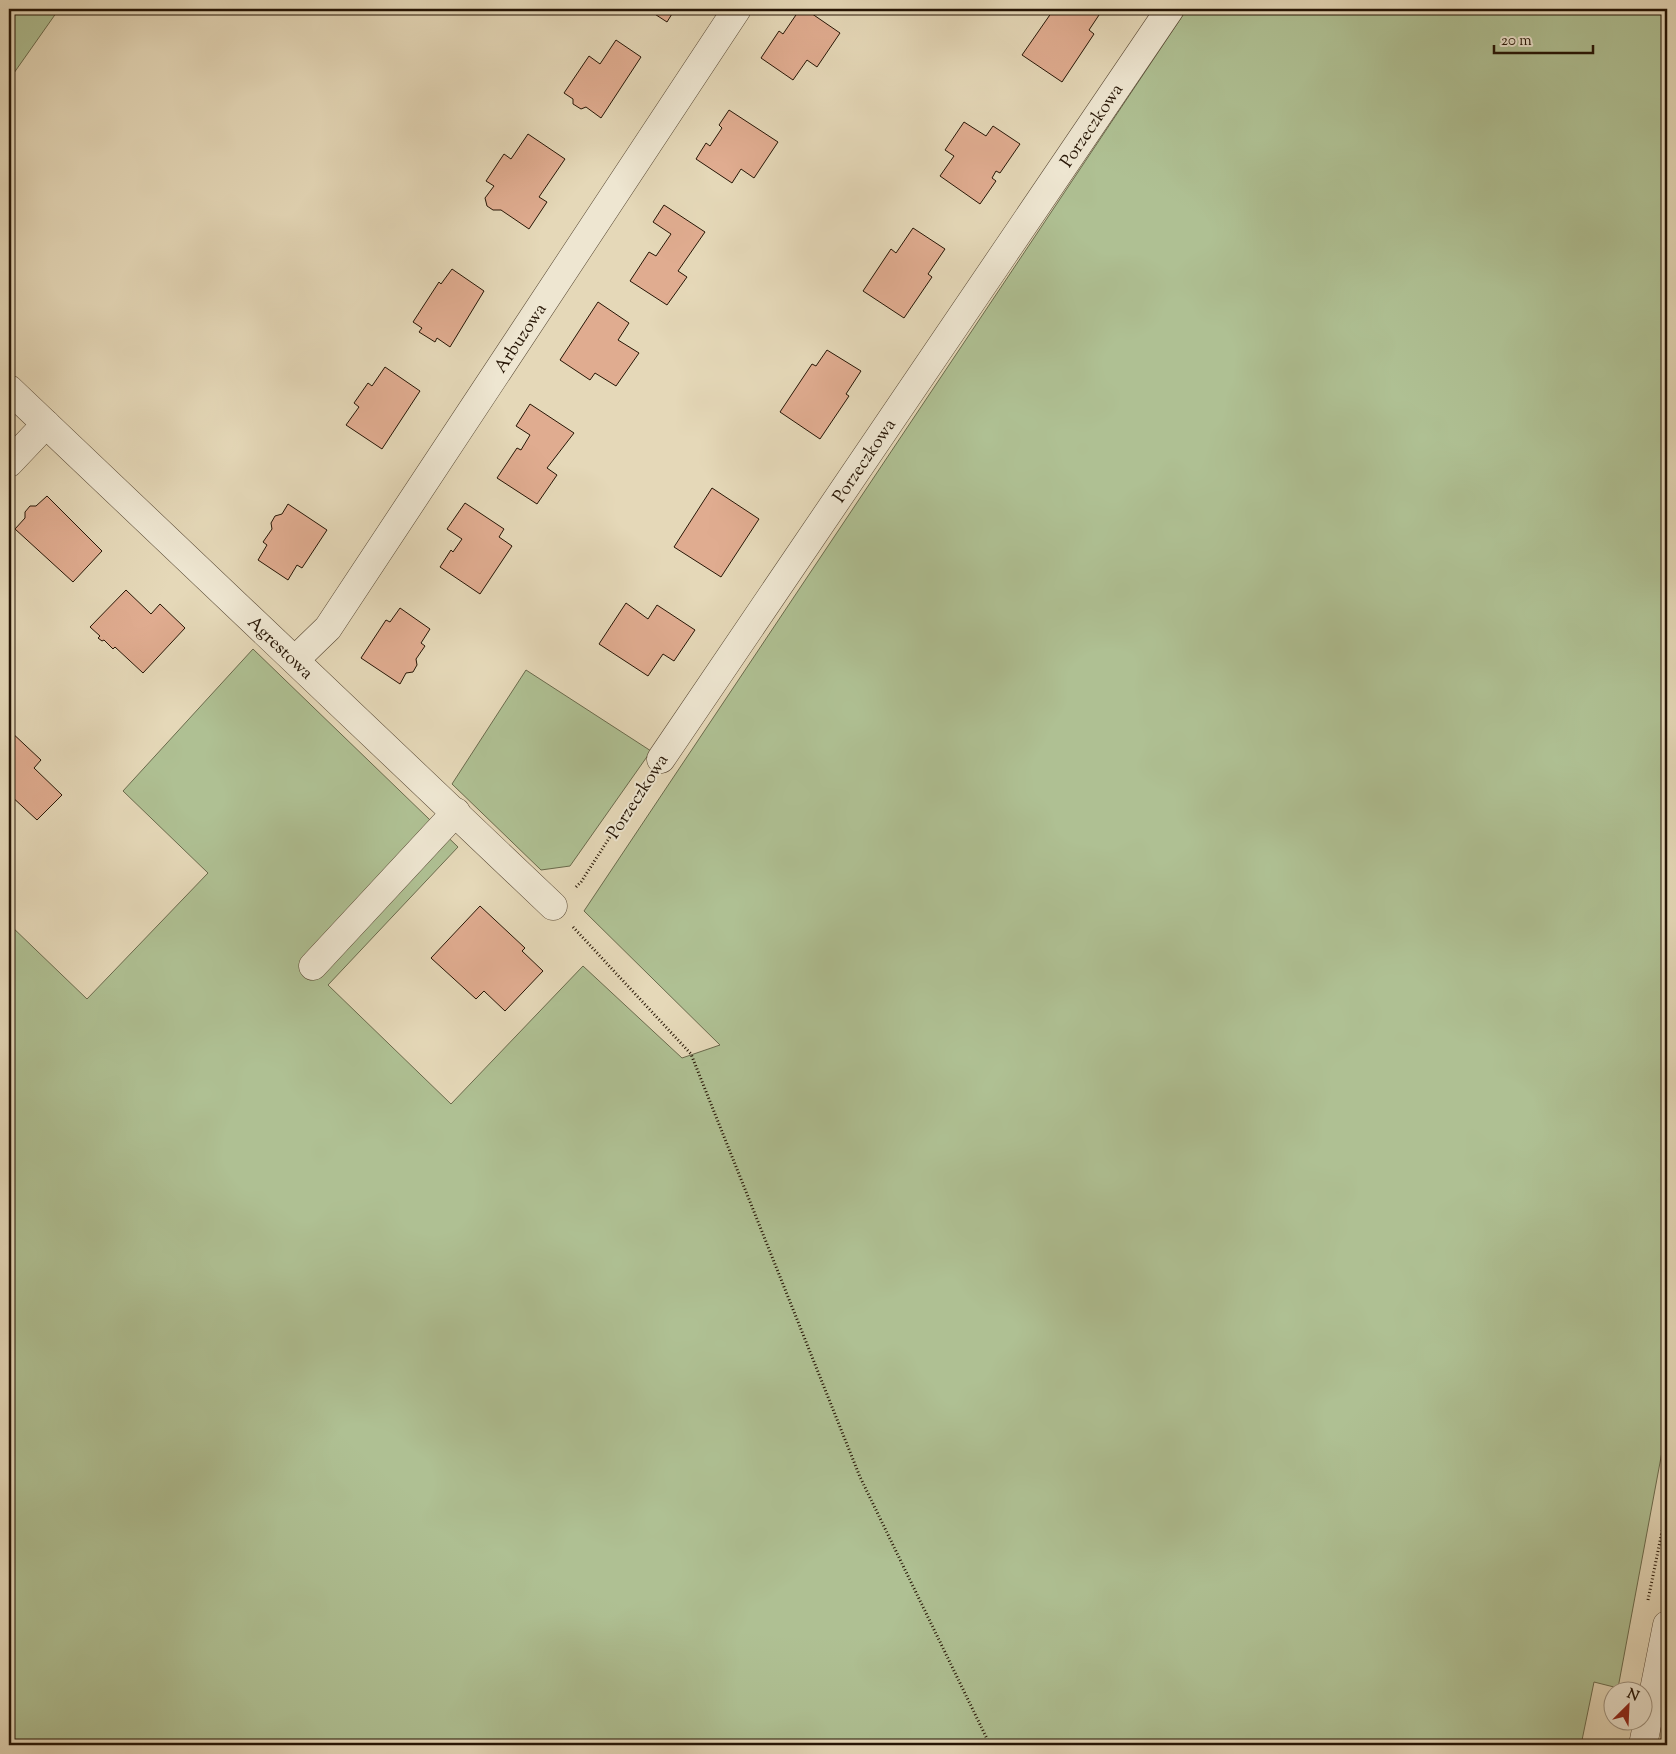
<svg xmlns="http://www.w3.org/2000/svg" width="1676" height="1754" viewBox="0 0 1676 1754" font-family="'Sorts Mill Goudy',serif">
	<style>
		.green { fill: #afc093; stroke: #6a6a4c }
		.building { fill: #e0ac90; stroke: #261505 }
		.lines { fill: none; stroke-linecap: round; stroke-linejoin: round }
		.minor-casing { stroke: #564632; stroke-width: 29 }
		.path { stroke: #261505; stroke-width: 3; stroke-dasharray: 1 2.5; stroke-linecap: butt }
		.minor { stroke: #eee6d1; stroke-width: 28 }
		.labels { text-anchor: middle; stroke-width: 4; stroke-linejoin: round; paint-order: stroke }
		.street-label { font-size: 18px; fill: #261505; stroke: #eee6d1 }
	</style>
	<rect width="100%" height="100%" fill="#e5d8b8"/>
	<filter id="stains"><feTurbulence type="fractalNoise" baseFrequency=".004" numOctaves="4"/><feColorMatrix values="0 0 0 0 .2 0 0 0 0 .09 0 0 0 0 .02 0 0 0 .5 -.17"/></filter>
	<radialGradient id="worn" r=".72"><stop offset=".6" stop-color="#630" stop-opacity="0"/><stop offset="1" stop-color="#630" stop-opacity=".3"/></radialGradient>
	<path class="green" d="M9 9H59L9 80Z
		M1187 9H1667V1425L1618 1688 1594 1682 1581 1745H9V924L87 999 208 873 123 791 253 649 458 847 328 985 451 1104 583 966 682 1058 720 1045 584 911Z
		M526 670 651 751 570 866 541 870 452 784Z"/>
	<path class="building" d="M647 9H675L667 22Z
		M800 9H805L840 33 817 67 807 60 793 80 761 58 779 31 783 34Z
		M1054 9 1060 12 1062 9H1103L1089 30 1094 34 1062 82 1022 55Z
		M616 40 641 57 601 118 586 107 581 109 573 104V99L564 93 589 56 600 64Z
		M729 110 778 142 754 178 741 169 732 183 696 159 706 143 710 146 722 128 719 125Z
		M964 122 986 136 993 126 1020 144 1000 173 996 171 992 178 996 181 980 204 940 176 954 156 945 150Z
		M528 134 565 159 539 197 547 202 529 229 501 210H493L487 206 485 198 494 186 486 181 504 154 511 159Z
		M664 205 705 232 678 271 687 277 667 305 630 281 649 252 656 256 671 234 653 222Z
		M913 228 945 249 928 274 932 277 904 318 863 291 891 249 896 253Z
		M452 269 484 291 450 347 437 338 435 342 419 332 422 328 413 322 439 282 441 284Z
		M598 302 629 323 618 340 639 353 616 386 595 373 590 380 560 360Z
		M827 350 861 371 846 394 849 396 820 439 780 412 812 364 816 366Z
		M385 367 420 391 382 449 346 425 359 407 354 403 368 383 372 386Z
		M530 404 574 433 547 468 557 475 537 504 497 478 517 448 521 450 530 435 516 426Z
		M712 488 759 519 721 577 674 547Z
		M47 496 102 551 73 582 15 529 25 518V512L30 506H36Z
		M465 503 504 529 499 537 512 546 480 594 440 567 451 550 453 552 462 539 447 529Z
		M288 504 327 530 302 568 297 565 288 580 258 560 267 545 263 542 272 529 271 523 275 516 282 514Z
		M126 590 151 614 160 604 185 628 143 673 115 647 113 649 104 640 102 641 98 638 100 636 90 627Z
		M626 603 648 619 657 605 695 630 674 661 663 654 648 676 599 644Z
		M400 608 430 629 421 643 425 646 416 659 417 665 413 672 406 673 400 684 361 658 386 620 390 622Z
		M9 730 41 760 34 768 62 795 37 820 9 794Z
		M480 906 525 948 522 951 543 971 505 1011 484 991 476 999 431 958Z"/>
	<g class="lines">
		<defs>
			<g id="minor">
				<path id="s1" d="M9 389 553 906"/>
				<path d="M9 463 46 424"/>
				<path id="s2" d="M295 660 328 628 737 9"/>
				<path id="s3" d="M661 759 1170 9"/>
				<path d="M313 966 456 812"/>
				<path d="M1643 1745 1667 1625"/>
			</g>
		</defs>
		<use href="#minor" class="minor-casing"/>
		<path class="path" d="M576 887 581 882 644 784
			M573 927 691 1054 860 1477 990 1745
			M1648 1600 1667 1507"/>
		<use href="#minor" class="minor"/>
	</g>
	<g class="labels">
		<g class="street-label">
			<text dy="6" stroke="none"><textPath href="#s3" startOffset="766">Porzeczkowa</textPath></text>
			<text dy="6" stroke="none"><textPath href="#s2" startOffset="394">Arbuzowa</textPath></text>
			<text dy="6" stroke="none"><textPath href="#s3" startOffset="361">Porzeczkowa</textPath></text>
			<text dy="6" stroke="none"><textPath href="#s1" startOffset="375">Agrestowa</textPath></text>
			<text transform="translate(637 796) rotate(-57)" y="6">Porzeczkowa</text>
		</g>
	</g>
	<rect width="1676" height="1754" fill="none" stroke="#e5d8b8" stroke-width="30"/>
	<rect x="10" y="10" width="1656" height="1734" fill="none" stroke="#261505" stroke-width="2.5"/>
	<rect x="15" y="15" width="1646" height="1724" fill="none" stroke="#261505"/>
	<g transform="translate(1628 1706) rotate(24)"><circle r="24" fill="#eee6d1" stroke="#9e927f"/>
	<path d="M0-4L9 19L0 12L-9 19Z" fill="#8f2418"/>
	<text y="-8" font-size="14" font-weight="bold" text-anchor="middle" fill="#261505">N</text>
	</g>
	<path d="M1494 45v8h99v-8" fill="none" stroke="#261505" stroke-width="2.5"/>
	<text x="1501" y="45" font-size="15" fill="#261505" stroke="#eee6d1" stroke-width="4" paint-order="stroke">20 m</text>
	<rect width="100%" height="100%" filter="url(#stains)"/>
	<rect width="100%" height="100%" fill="url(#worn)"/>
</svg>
